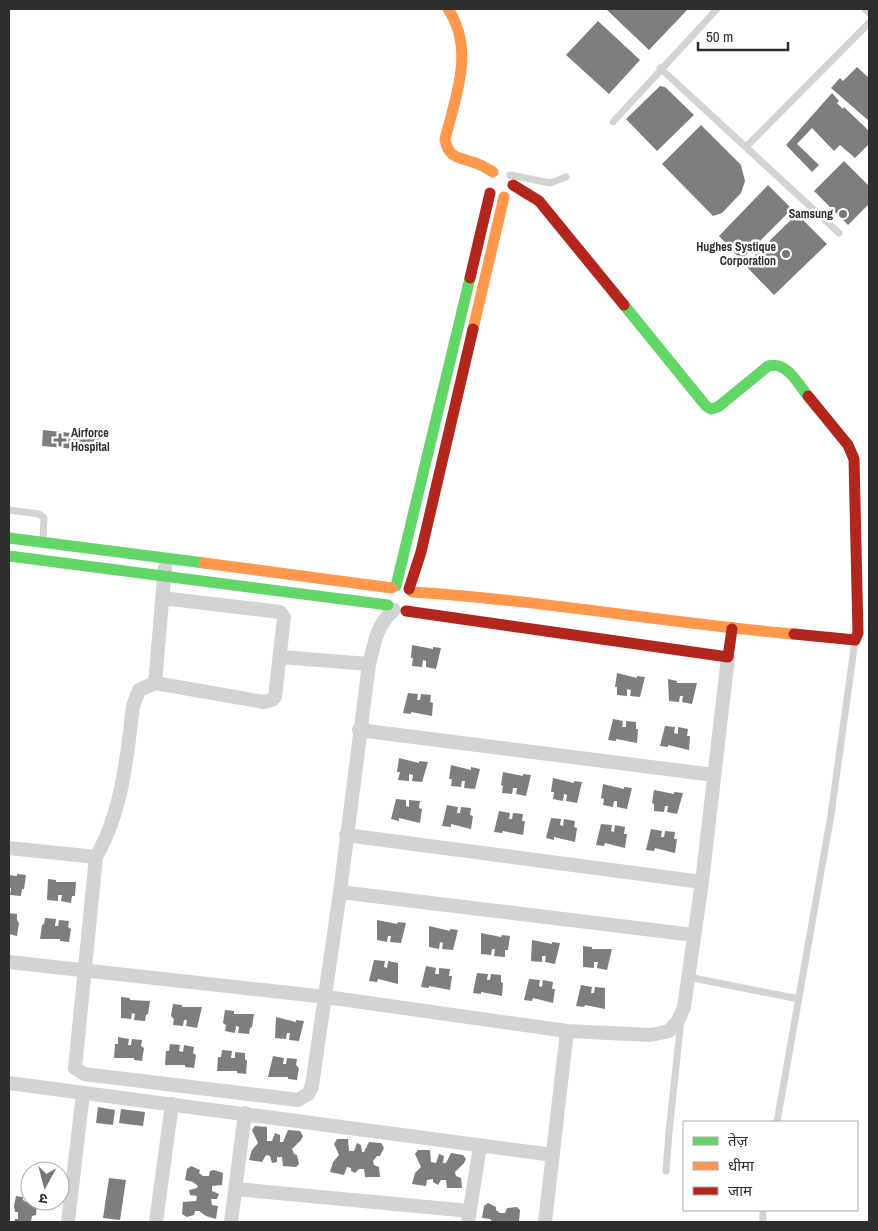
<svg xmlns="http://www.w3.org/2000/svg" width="878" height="1231" viewBox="0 0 878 1231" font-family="'Archivo Narrow','Noto Sans Devanagari',sans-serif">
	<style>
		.building { fill: #7e7e7e }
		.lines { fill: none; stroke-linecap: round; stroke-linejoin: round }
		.lane { stroke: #d3d3d3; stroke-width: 7 }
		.street { stroke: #d3d3d3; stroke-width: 14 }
		.fast { stroke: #63d668; stroke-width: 11 }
		.slow { stroke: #ff974d; stroke-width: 11 }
		.jam { stroke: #b3261e; stroke-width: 11 }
		.poi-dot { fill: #777; stroke: #fff; stroke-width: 2 }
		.labels { text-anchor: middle; stroke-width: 5; stroke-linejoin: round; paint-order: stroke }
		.poi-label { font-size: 12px; font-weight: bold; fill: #2e2e2e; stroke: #fff; text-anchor: end }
	</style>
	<rect width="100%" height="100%" fill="#fff"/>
	<path class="building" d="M608 9H688L649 50 607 10Z
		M598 21 640 60 609 94 566 55Z
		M857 67 869 78V121L831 88 840 78 843 81Z
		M660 86 665 87 694 115 657 151 626 119Z
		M832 93 839 101 837 103 843 109 844 107 869 131V144L855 158 840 145 834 151 812 128 797 144 819 165 812 172 786 145Z
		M701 125 741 165 745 181 741 193 722 213 713 216 662 164Z
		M844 161 869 186V204L848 225 814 191Z
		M768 185 792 209 741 260 719 236Z
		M797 214 827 244 774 295 745 265Z
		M43 430 99 436 98 451 42 446Z
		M412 645 433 649V647L441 648 436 669 426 667V661L423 660 422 667 412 666 413 658H411Z
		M617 673 637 678V676L645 677 640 697 630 696 631 690 627 689V696L617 695V687H615Z
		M668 679 677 681V683H697L692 704 682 702 683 696H680L679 702 669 701Z
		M408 693 418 694 417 700H420L421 694 431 695 430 702 433 703 432 716 411 712V714L403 713Z
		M613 719 623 721 622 727H626V721L636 722V729H638L637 743 616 739V741L608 740Z
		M665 726 675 727 674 733 678 734V727L688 729 687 736H690L689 750 668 745V747L660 746Z
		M399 758 419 763V761L428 762 422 782 412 781 413 775 409 774V781L398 780 400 772H397Z
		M451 765 471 770V767L480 769 475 789 464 788 465 781H462L461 787 451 786 452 779H449Z
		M503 772 523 776V774L531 775 526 796 516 794 517 788H513L512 794 502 793 503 786 501 785Z
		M553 778 574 783V781L582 782 577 803 566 801 567 795 564 794 563 801 553 799 554 792H551Z
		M603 784 624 789V787L632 788 627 809 617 807V801H614L613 807 603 805 604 799 601 798Z
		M654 790 674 794V792L683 793 677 814 667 812 668 806H665L664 812 654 811V804L652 803Z
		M396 799 406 800V806L409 807V800L420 801 419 808 422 809 420 823 399 818V821L391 819Z
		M447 805 458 807 457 813H460L461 807 471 808 470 815 473 816 471 829 451 824V827L442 826Z
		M499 811 510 813 509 819H512L513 813 523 814 522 821H525L523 835 503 831 502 833 494 832Z
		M551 818 561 819 560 825 563 826 564 819 575 821 574 827 577 828 575 842 554 837V840L546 838Z
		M601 824 612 825 611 831 614 832 615 825 625 827 624 834H627L625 848 605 843 604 846 596 845Z
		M651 829 662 831 661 837H664L665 831 675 832 674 839H677L675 853 655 848 654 851 646 850Z
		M17 874 26 875 24 889H22L21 896 10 895 11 888H9V875L17 876Z
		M48 879 56 880V882H76L75 896H72L71 903 61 901 62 895H58V901L47 900Z
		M9 913 17 914V920L19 923 17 936 9 934Z
		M45 918 56 919 55 926H58L59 920 69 921 68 927 71 929 69 942 60 941V939H40L42 925 44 924Z
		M377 920 397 924 398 922 406 923 401 943 390 942 391 936H388L387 942 377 940Z
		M429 926 450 931V929L458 930 453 950 442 949 443 943 440 942 439 949 429 947Z
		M481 933 501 937 502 935 510 936 508 950H505V957L494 956 495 949H492L491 955 481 954Z
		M532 940 552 944V942L560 943 555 964 545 962 546 956H542V962L531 961Z
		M583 946 592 947V949H612L607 970 597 968 598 962H594V968L583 967Z
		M374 960 385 961 384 967 387 968 388 961 398 963V984L378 979 377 982 369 981Z
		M426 966 436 968 435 974H439V968L450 969 449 976H452L450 990 429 986V988L421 987Z
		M477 973 488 974 487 980H490L491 974 501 975V982L503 983 502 996 481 992V994L473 993Z
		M529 979 540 980 539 986 542 987 543 980 553 982 552 989H555L553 1003 533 998 532 1001 524 1000Z
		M581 985 592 987 591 993H594L595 987 605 988V1009L585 1005 584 1007 576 1006Z
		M121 997 130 998V1000L150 1001 148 1014 146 1015 145 1021 134 1020 135 1014 132 1013 131 1019 121 1018Z
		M173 1004 182 1005V1007H202L197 1028 186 1026 187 1020H184L183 1026 173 1025 174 1019 171 1016Z
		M225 1010 234 1011V1014H254L252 1027 250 1028 249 1034 238 1033 239 1027 236 1026 235 1033 225 1031 226 1025 223 1023Z
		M276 1017 296 1022V1020L304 1021 299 1041 289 1040 290 1033H287L286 1039 275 1038Z
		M118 1037 129 1039 128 1045H131L132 1039 142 1040 141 1046 144 1048 142 1061 134 1060V1058H114L115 1044H118Z
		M170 1044 180 1045 179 1051 183 1052 184 1045 194 1047 193 1053 196 1055 194 1068 185 1067V1065H165L166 1051H169Z
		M222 1050 232 1051 231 1058H235V1052L245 1053V1059L247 1061 246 1074 237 1073V1071H217L218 1057H221Z
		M273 1056 284 1058 283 1064H286L287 1058 297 1059 296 1065 299 1068 297 1080 288 1079V1077H268Z
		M98 1107 115 1110 113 1125 96 1123Z
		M121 1109 145 1112 143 1126 119 1123Z
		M255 1126 267 1127V1141H272L275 1133 280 1135V1142H283L288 1130 300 1131 303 1136 301 1140 292 1149 294 1154 297 1155 299 1164 296 1167 283 1166 282 1157H277V1162L272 1163 270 1156 266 1155 262 1162 249 1160 252 1150 258 1143 252 1130Z
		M337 1139H348L349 1151H354L357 1143 361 1145 362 1152H364L369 1142 381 1143 384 1148 380 1156H377L373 1161 374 1165 379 1167 380 1177H365L364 1169H359L355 1173 351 1171V1168L347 1167 344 1175 330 1172 333 1162 339 1155 334 1144Z
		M418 1150H430L431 1162 436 1163 439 1154 444 1156 443 1163H446L451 1153 463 1155 466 1159 464 1163 455 1172 456 1176 461 1178 462 1188H447L446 1180H441L438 1185 433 1182V1179L427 1180 426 1186 412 1184 415 1173 421 1167 415 1154Z
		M191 1166 200 1170 199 1173 203 1176H209L210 1171 214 1170 223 1173 222 1185 212 1186V1191L219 1194 217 1199H211L212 1205 218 1206 216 1219 206 1216 199 1211H195L194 1215 187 1217 182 1214 183 1202 196 1201 197 1196 190 1195 189 1190 197 1188 198 1186 193 1182 185 1180 187 1169Z
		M109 1178 126 1180 120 1220 103 1218Z
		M16 1196 23 1197V1200L26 1202 37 1203 36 1215 32 1216 31 1222H14L15 1219H18V1212H15L14 1206Z
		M488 1203 496 1207V1210L500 1213H505L507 1208 517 1207 520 1210 519 1222H493L490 1219 482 1218 484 1206Z"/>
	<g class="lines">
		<path class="lane" d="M865 9 869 13
			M660 68 839 233
			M613 122 717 9
			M746 147 869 23
			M510 175 550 183 566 177
			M9 510 39 514 44 518 43 540
			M688 977 799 999
			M777 1122 831 815 855 641
			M666 1171 669 1132 681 1020
			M763 1222V1210"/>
		<path class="street" d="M280 657 369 664
			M155 683 165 567
			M359 730 714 775
			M346 835 702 882
			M9 848 96 857 75 1068 84 1074 298 1100 308 1094 312 1086 340 892 369 664C375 643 376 625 394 610
			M96 857C122 812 127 757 133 706L139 690 155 683 264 702 272 700 275 697 284 617 280 612 162 598
			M340 892 694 935
			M9 962 326 997 567 1031 651 1035 669 1031 678 1021 684 1007 702 882 728 657
			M9 1083 553 1155
			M236 1189 470 1211
			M68 1222 83 1093
			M156 1222 172 1104
			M231 1222 245 1113
			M468 1222 480 1146
			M545 1222 567 1031"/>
		<path class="fast" d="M624 305 706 406 711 409 718 407 768 366C787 361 797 383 808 396
			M9 538 204 563
			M9 556 388 605
			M396 586 470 278"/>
		<path class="slow" d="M448 9C475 49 456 96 445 139 448 160 462 157 478 164 483 166 488 169 493 172
			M473 329 504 197
			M204 563 392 588
			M412 592C540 600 667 623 794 634"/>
		<path class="jam" d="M513 185 539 201 624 305
			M470 278 490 193
			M409 589 421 552 473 329
			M406 611 728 657 732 629
			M794 634 855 640 858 633 854 459 848 445 808 396"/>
	</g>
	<g class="poi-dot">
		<circle cx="843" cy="214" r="5"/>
		<circle cx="786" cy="254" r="5"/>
		<path d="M57.5 432.5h5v5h5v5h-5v5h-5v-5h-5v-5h5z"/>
	</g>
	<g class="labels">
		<g class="poi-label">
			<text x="833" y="218">Samsung</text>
			<text x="776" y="251">Hughes Systique<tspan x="776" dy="14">Corporation</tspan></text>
			<text x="71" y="437" text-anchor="start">Airforce<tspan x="71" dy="14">Hospital</tspan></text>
		</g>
	</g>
	<rect width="878" height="1231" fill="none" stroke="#2e2e2e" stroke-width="20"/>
	<rect x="683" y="1121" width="175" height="90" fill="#ffffff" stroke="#ababab"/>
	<rect x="693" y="1137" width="25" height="8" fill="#63d668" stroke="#ababab"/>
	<text x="728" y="1146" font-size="15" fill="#2e2e2e">तेज़</text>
	<rect x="693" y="1162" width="25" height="8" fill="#ff974d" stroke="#ababab"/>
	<text x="728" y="1171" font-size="15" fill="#2e2e2e">धीमा</text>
	<rect x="693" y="1187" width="25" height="8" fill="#b3261e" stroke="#ababab"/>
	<text x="728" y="1196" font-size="15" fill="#2e2e2e">जाम</text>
	<g transform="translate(45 1186) rotate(187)"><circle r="24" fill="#ffffff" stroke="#ababab"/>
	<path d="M0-4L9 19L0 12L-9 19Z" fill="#777777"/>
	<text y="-8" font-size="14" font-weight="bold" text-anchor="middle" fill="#2e2e2e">उ</text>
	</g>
	<path d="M698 42v8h90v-8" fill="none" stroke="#2e2e2e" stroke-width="2.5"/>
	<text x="706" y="42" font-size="15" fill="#2e2e2e" stroke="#ffffff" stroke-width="4" paint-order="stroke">50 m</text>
</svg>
